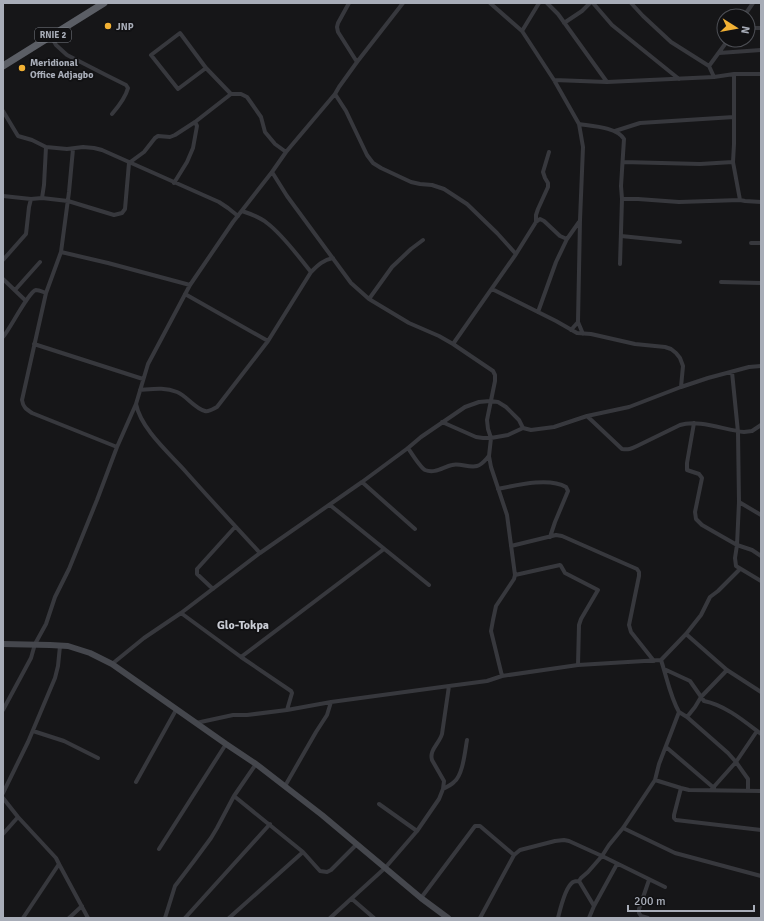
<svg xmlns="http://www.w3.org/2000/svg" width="764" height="921" viewBox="0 0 764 921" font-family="Signika,sans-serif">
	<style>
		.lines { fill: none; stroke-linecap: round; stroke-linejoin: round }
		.minor { stroke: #37383d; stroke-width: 4 }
		.secondary { stroke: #45474d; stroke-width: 6 }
		.trunk { stroke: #5b5e65; stroke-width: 7 }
		.poi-dot { fill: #f2b134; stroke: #111113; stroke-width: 1.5 }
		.labels { text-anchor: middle; stroke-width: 3.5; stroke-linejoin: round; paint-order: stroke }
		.shield { fill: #111113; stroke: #7b7e86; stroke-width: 1 }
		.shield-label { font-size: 9px; font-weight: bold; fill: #a8adb8 }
		.poi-label { font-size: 10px; font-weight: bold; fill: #a8adb8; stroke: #111113; text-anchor: start }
		.quarter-label { font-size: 12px; font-weight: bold; fill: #c9ccd4; stroke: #111113 }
	</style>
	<rect width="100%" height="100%" fill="#161618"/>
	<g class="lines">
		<path class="minor" d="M349 3 338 23 337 27 338 32 357 62
			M490 3 522 31 554 80 579 124 583 147 580 220 578 322 583 334
			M547 3 558 14 607 82
			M593 3 612 25 679 79
			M631 3 643 16 671 42 709 66
			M744 16 753 3
			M564 23 582 11 590 3
			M748 28H761
			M522 31 539 3
			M180 33 206 68 178 89 151 55Z
			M51 36 56 45 67 55 106 75 126 85 128 88C126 96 118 107 112 114
			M719 53 761 50
			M206 68 231 94H241L247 97 261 117 265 132 275 144 286 152
			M734 74V144L733 162 740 200 745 201 761 202
			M714 77 709 66 728 40
			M554 80 607 82 714 77 734 74H761
			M335 94 346 111 367 155 373 163 381 168 411 182 420 184 432 185 444 189 467 204 497 233 516 254
			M3 111 18 136 32 140 46 147 67 149 83 147 94 148 102 150 219 202 228 208 238 216
			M579 124C592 126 617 127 624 139L621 186 622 199H638L679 202 740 200
			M615 131 640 123 734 117
			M73 149 69 192 61 252 46 293 22 400C23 407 26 409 32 413L117 447
			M623 162 700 164 733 162
			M272 172 287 196 351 283 369 299 409 323 439 336 453 344 493 371 495 375V381L487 420 488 429 491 438 489 456 491 467 507 515 515 575 514 579 496 606 493 620 491 631 502 676
			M174 183 187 162 193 148 197 126 195 122
			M3 196 31 199 42 198 68 201 114 215 122 213 125 209 129 163 144 152 155 138 158 136 170 137 175 135 195 122 231 94
			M42 198 44 185 46 147
			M242 211C251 214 260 217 267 223 283 235 298 256 311 272
			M536 222V215L538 209 548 187V183L545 178 543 172 549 152
			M621 236 680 242
			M751 243H761
			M61 252 108 263 190 285
			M3 260 26 234 29 207 31 199
			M620 264 622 199
			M3 279 26 301
			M721 282 761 283
			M492 289 556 321 577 333 591 334 635 344 665 347 671 349 676 353 680 358 683 366 681 387
			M15 290 40 262
			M185 294 268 341
			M369 299 392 267 411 249 423 240
			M538 312 556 262 567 239
			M571 330 578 322
			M3 337C10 329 29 291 36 290 39 290 43 292 46 293
			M34 344 143 379
			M453 344 516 254 536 222 540 219 544 221 560 236 567 239 579 222
			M732 372 738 432 739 502 737 545 735 558 736 566 761 581
			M140 390C153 389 165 387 177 392 187 396 194 408 205 411 209 412 213 409 217 407L268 341 311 272C318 265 323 260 333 258
			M136 404C141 429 169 453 186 472 210 499 235 526 260 553
			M587 416 622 449C628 450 631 449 637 446L680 425C698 419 725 430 744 432L752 431 761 425
			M442 422 476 437 483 438H491L508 435 523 428
			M694 423 687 463V470L699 474 702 478 695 512 696 519 702 525 737 545 752 550 761 556
			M408 448C412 454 420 467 425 470 435 474 443 467 452 465 460 463 469 468 477 466 482 465 486 459 489 456
			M362 482 415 529
			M498 489C517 485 549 477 566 487L568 491 555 522 550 537
			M739 502 761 515
			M330 505 429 585
			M511 546 556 535 562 536 637 569 639 572V576L629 625 631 632 654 661
			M515 575 560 565 561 566 565 573 598 590 581 619 579 625 578 665
			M213 589 197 574V569L235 527
			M181 613 241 657 291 691 292 693 287 710
			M686 634 727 670 761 692
			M241 657 384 549
			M112 664 144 638 181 613 260 553 362 482 408 448 421 437 465 407 479 402 490 401 498 402 506 407 519 420 523 428 531 430 554 427 587 416 629 407 681 387 708 378 749 367 761 366
			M664 669 690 681 704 701C725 705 744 721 761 734
			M3 710 31 658 35 644 46 624 55 597 69 569 97 500 117 447 136 404 148 364 190 285 233 222 272 172 286 152 335 94 339 87 357 62 403 3
			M679 712 687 717 728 753 736 762 748 779V791
			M687 717 695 707 701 697 727 670
			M196 723 233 715H247L287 710 331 702 449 686 487 681 502 676 578 665 661 660 686 634 701 615 710 597 718 591 740 569
			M33 731 64 741 98 758
			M666 747 714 788
			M655 780 681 788 689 790 761 791
			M136 782 176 710
			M285 786 316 732 327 715 331 702
			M681 788 674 815V818L676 820 761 830
			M443 789C447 787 451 785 454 782 463 775 465 751 467 740
			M711 790 736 762 757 731
			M3 793 28 742 55 678 58 666 60 646
			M234 796 303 852 320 871 327 872 331 870 357 844
			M3 798 18 817 56 858 59 864 88 918
			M379 804 417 831
			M623 828 675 853 761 876
			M3 834 18 817
			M159 849 226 744
			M579 881 594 906
			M421 898 475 826H480L514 855
			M352 899 374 918
			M23 918 59 864
			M69 918 82 906
			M165 918 175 886 194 861 211 838 217 828 234 796 256 764
			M185 918 270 824
			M229 918 303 852
			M330 918 385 868 417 831 439 799 443 789 444 781 432 760C429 750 439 744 442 734L449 686
			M480 918 514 855 520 850 555 841 564 840 569 841 602 856 665 887
			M558 918C560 910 565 887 573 882 575 881 577 881 579 881L581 878 588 872 602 856 609 845 623 828 655 780 659 764 671 733 679 712C670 696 667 678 661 660
			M589 918 594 906 617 864
			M648 918 641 916 639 913V909L649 880"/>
		<path class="secondary" d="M3 644 50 645 68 646 90 653 112 664 226 744 256 764 322 815 421 898 448 918"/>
		<path class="trunk" d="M3 66 104 3"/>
	</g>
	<g class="poi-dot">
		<circle cx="108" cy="26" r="4"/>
		<circle cx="22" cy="68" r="4"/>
	</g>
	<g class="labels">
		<rect class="shield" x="35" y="28" width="36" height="14" rx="3"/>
		<g class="shield-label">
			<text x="53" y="38">RNIE 2</text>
		</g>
		<g class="poi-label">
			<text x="116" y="30">JNP</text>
			<text x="30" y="66">Meridional<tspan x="30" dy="12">Office Adjagbo</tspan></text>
		</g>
		<g class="quarter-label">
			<text x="243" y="629">Glo-Tokpa</text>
		</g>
	</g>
	<rect width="764" height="921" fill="none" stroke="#a8adb8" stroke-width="8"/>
	<g transform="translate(736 28) rotate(101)"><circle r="19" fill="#111113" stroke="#4d4f55"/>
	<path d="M0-3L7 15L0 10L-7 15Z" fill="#f2b134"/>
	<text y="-6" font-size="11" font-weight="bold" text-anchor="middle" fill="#a8adb8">N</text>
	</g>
	<path d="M628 905v6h126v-6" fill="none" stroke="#a8adb8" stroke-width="2"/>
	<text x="634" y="905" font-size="12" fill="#a8adb8" stroke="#111113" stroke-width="3" paint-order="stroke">200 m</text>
</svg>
